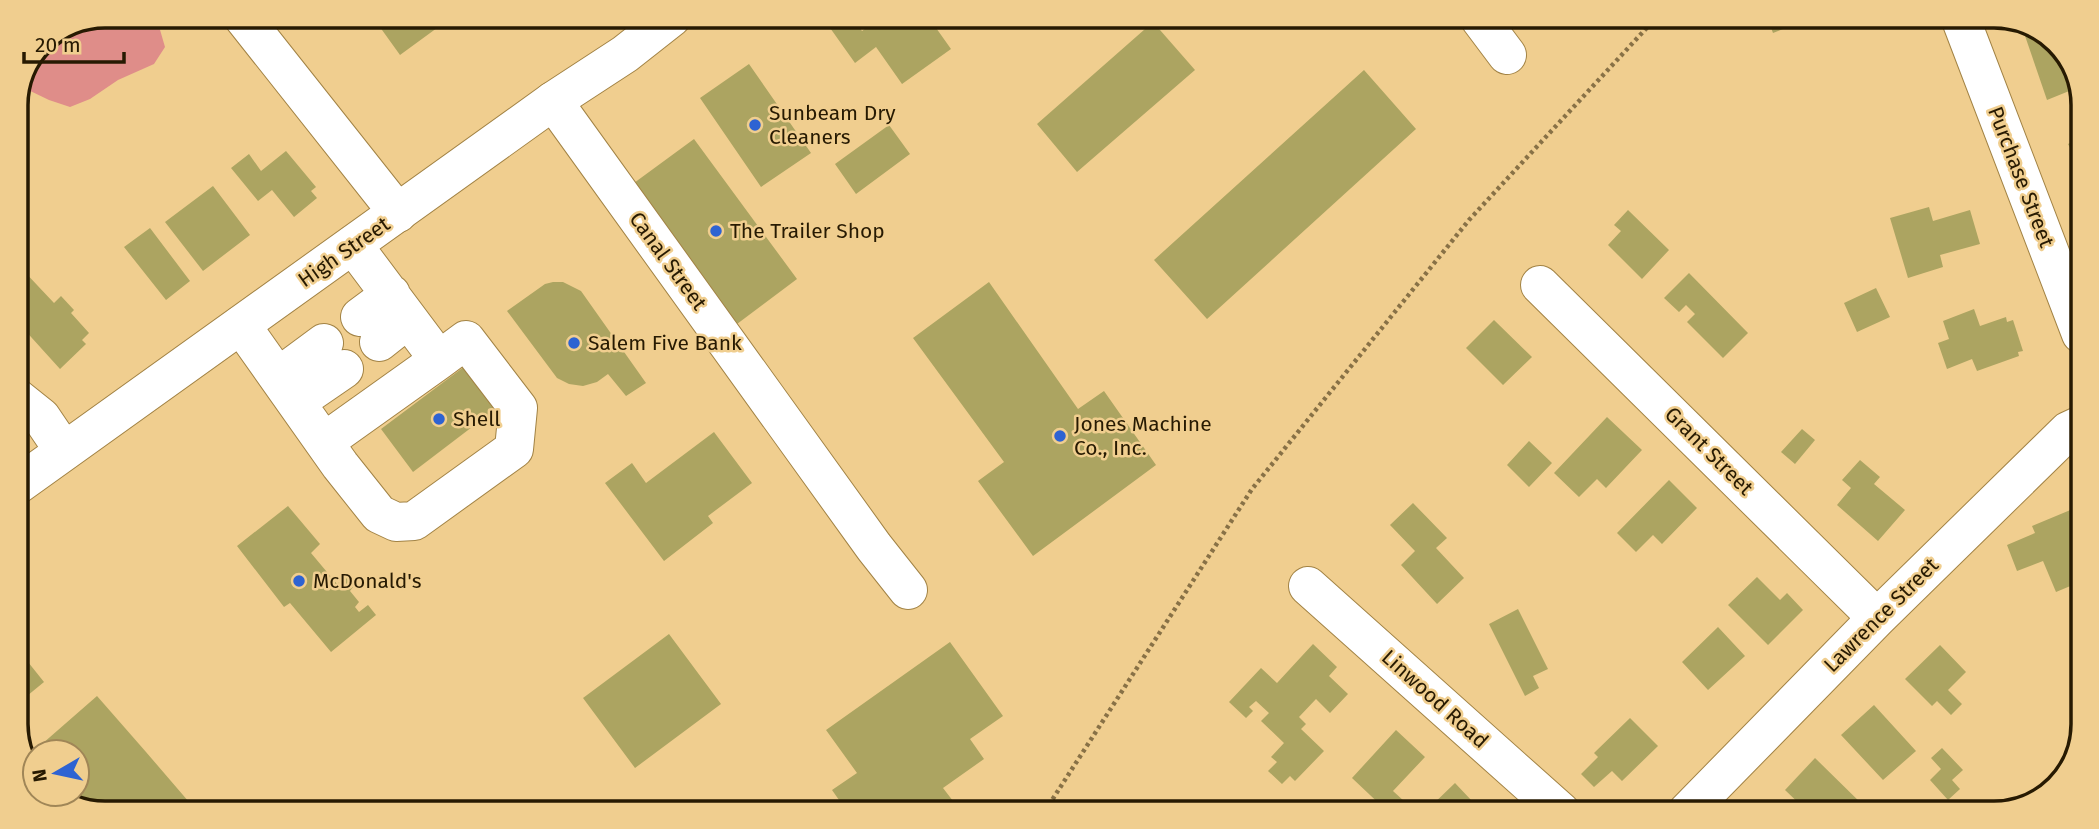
<svg xmlns="http://www.w3.org/2000/svg" width="2099" height="829" viewBox="0 0 2099 829" font-family="'Fira Sans',sans-serif">
	<style>
		.green { fill: #df8d89 }
		.building { fill: #aca461 }
		.lines { fill: none; stroke-linecap: round; stroke-linejoin: round }
		.minor-casing { stroke: #a28345; stroke-width: 40 }
		.major-casing { stroke: #a28345; stroke-width: 40 }
		.path { stroke: #887146; stroke-width: 4.5; stroke-dasharray: 3.5 3.5; stroke-linecap: butt }
		.minor { stroke: #fff; stroke-width: 38 }
		.major { stroke: #fff; stroke-width: 38 }
		.poi-dot { fill: #2e63d2; stroke: #f0ce8f; stroke-width: 2.5 }
		.labels { text-anchor: middle; stroke-width: 5; stroke-linejoin: round; paint-order: stroke }
		.poi-label { font-size: 21px; fill: #271a02; stroke: #f0ce8f; text-anchor: start }
		.street-label { font-size: 21px; fill: #271a02; stroke: #f0ce8f }
		.rim { fill: none; stroke: #271a02; stroke-width: 3.5 }
	</style>
	<rect width="100%" height="100%" fill="#f0ce8f"/>
	<path class="green" d="M105 16H156L165 47 154 64 118 80 90 99 70 107 49 100 22 87 42 42Z"/>
	<path class="building" d="M372 16 416 17H452L400 55Z
		M823 18H853L862 31 881 18H929L951 49 902 84 876 47 855 63Z
		M1768 20H1806L1773 33Z
		M1153 22 1195 70 1077 172 1037 124Z
		M2032 27 2065 51 2079 87 2047 100 2023 30Z
		M749 64 811 153 761 187 700 98Z
		M1364 70 1416 129 1207 319 1154 260Z
		M889 125 910 154 856 194 835 164Z
		M2083 136V171L2068 144Z
		M694 139 797 279 737 324 634 183Z
		M286 151 316 187 311 191 317 198 294 217 272 190 258 201 231 168 249 154 261 171Z
		M213 186 250 235 203 271 165 222Z
		M1929 207 1933 221 1970 210 1980 244 1940 255 1943 267 1908 278 1890 218Z
		M1628 210 1669 250 1642 279 1608 245 1621 231 1614 225Z
		M150 228 190 281 166 300 124 247Z
		M21 268 54 303 61 296 74 310 71 313 89 333 82 340 86 344 60 369 22 327 28 321 16 308V272Z
		M1689 273 1748 333 1723 358 1687 322 1695 314 1686 305 1679 312 1664 298Z
		M553 282H563L581 291 646 383 626 396 608 374 597 382 583 386 569 384 557 378 507 311 545 284Z
		M989 282 1078 409 1104 391 1156 465 1033 556 978 481 1004 462 913 338Z
		M1876 288 1890 317 1857 332 1844 303Z
		M1974 309 1980 326 2006 317 2007 322 2013 320 2023 351 2018 352 2019 356 1977 371 1972 359 1947 369 1938 343 1949 339 1943 321Z
		M1494 320 1532 357 1503 385 1466 348Z
		M465 366 497 408 413 472 381 429Z
		M1607 417 1642 450 1606 488 1597 479 1579 497 1554 473Z
		M1802 429 1815 440 1795 464 1781 452Z
		M714 432 752 483 708 516 713 523 664 561 605 483 632 463 646 483Z
		M1529 441 1552 463 1529 487 1507 465Z
		M1860 460 1880 477 1874 484 1905 510 1878 541 1837 505 1851 488 1842 480Z
		M1669 480 1697 508 1662 544 1653 535 1636 552 1617 533Z
		M1413 503 1447 538 1436 548 1464 578 1437 604 1401 565 1415 551 1390 525Z
		M288 506 320 544 311 553 337 584 346 577 353 587 350 591 359 602 355 607 359 612 368 605 376 615 331 652 290 603 284 607 237 546Z
		M2080 506V582L2056 592 2043 561 2017 571 2007 545 2035 533 2032 526Z
		M1757 577 1780 600 1787 593 1803 610 1768 645 1728 605Z
		M1518 609 1548 669 1533 676 1539 688 1525 696 1489 624Z
		M1718 627 1745 656 1708 690 1682 662Z
		M669 634 721 704 635 768 583 698Z
		M950 642 1003 716 970 739 984 759 943 788 953 801 940 811 846 810 832 790 857 773 826 730Z
		M1313 644 1337 667 1329 676 1348 694 1330 713 1316 699 1299 717 1306 724 1301 729 1324 751 1295 781 1290 776 1282 784 1268 771 1277 762 1271 757 1284 743 1261 721 1269 713 1256 701 1249 707 1253 711 1246 718 1229 702 1261 668 1277 683Z
		M1940 645 1966 672 1948 690 1962 704 1951 715 1937 701 1932 706 1905 679Z
		M16 647 44 682 16 705Z
		M97 696 146 752 195 809 84 808 71 794H77V752L34 751Z
		M2079 697V715L2070 707Z
		M1874 705 1916 751 1883 780 1841 735Z
		M1630 718 1658 746 1622 781 1612 771 1594 787 1581 774 1598 757 1594 753Z
		M1396 730 1425 757 1393 791 1405 802 1396 812H1388L1352 778Z
		M1942 748 1963 770 1952 780 1960 789 1948 800 1930 780 1941 769 1931 758Z
		M1815 758 1867 809 1863 813H1809L1785 790Z
		M1455 783 1472 801 1461 812H1431L1428 809Z
		M1977 800 1991 813H1964Z"/>
	<g class="lines">
		<defs>
			<path id="minor" d="M242 16 398 213
				M1480 19 1507 55
				M1961 20 2081 334
				M553 101 874 547 908 590
				M1540 285 1877 618
				M360 317 391 294
				M241 325 340 465 379 514 396 522 414 521 514 449 518 408 466 340 439 360 353 245
				M379 342 408 319
				M278 377 324 343
				M16 397 41 417 64 451
				M296 402 344 369
				M324 442 439 360
				M1308 586 1561 812
				M1687 812 1877 618 2068 431 2081 425"/>
			<path id="major" d="M16 486 553 101 625 54 672 17"/>
		</defs>
		<use href="#minor" class="minor-casing"/>
		<use href="#major" class="major-casing"/>
		<path class="path" d="M1045 811 1252 489 1469 220 1654 20"/>
		<use href="#minor" class="minor"/>
		<use href="#major" class="major"/>
	</g>
	<g class="poi-dot">
		<circle cx="755" cy="125" r="7"/>
		<circle cx="716" cy="231" r="7"/>
		<circle cx="574" cy="343" r="7"/>
		<circle cx="439" cy="419" r="7"/>
		<circle cx="1060" cy="436" r="7"/>
		<circle cx="299" cy="581" r="7"/>
	</g>
	<g class="labels">
		<g class="poi-label">
			<text x="769" y="120">Sunbeam Dry<tspan x="769" dy="24">Cleaners</tspan></text>
			<text x="730" y="238">The Trailer Shop</text>
			<text x="588" y="350">Salem Five Bank</text>
			<text x="453" y="426">Shell</text>
			<text x="1074" y="431">Jones Machine<tspan x="1074" dy="24">Co., Inc.</tspan></text>
			<text x="313" y="588">McDonald's</text>
		</g>
		<g class="street-label">
			<text transform="translate(2021 177) rotate(69)" y="7">Purchase Street</text>
			<text transform="translate(344 252) rotate(-35)" y="7">High Street</text>
			<text transform="translate(668 261) rotate(54)" y="7">Canal Street</text>
			<text transform="translate(1709 451) rotate(45)" y="7">Grant Street</text>
			<text transform="translate(1881 615) rotate(-45)" y="7">Lawrence Street</text>
			<text transform="translate(1435 699) rotate(42)" y="7">Linwood Road</text>
		</g>
	</g>
	<path d="M0 0H2099V829H0ZM105 28H1994A77 77 0 0 1 2071 105V724A77 77 0 0 1 1994 801H105A77 77 0 0 1 28 724V105A77 77 0 0 1 105 28Z" fill="#f0ce8f" fill-rule="evenodd"/>
	<path class="rim" d="M105 28H1994A77 77 0 0 1 2071 105V724A77 77 0 0 1 1994 801H105A77 77 0 0 1 28 724V105A77 77 0 0 1 105 28Z"/>
	<g transform="translate(56 773) rotate(261)"><circle r="33" fill="#f0ce8f" stroke="#a08657" stroke-width="2"/>
	<path d="M0-5L12 26L0 18L-12 26Z" fill="#2e63d2"/>
	<text y="-10" font-size="19" font-weight="bold" text-anchor="middle" fill="#271a02">N</text>
	</g>
	<path d="M24 52v10h100v-10" fill="none" stroke="#271a02" stroke-width="3.5"/>
	<text x="35" y="52" font-size="21" fill="#271a02" stroke="#f0ce8f" stroke-width="5" paint-order="stroke">20 m</text>
</svg>
